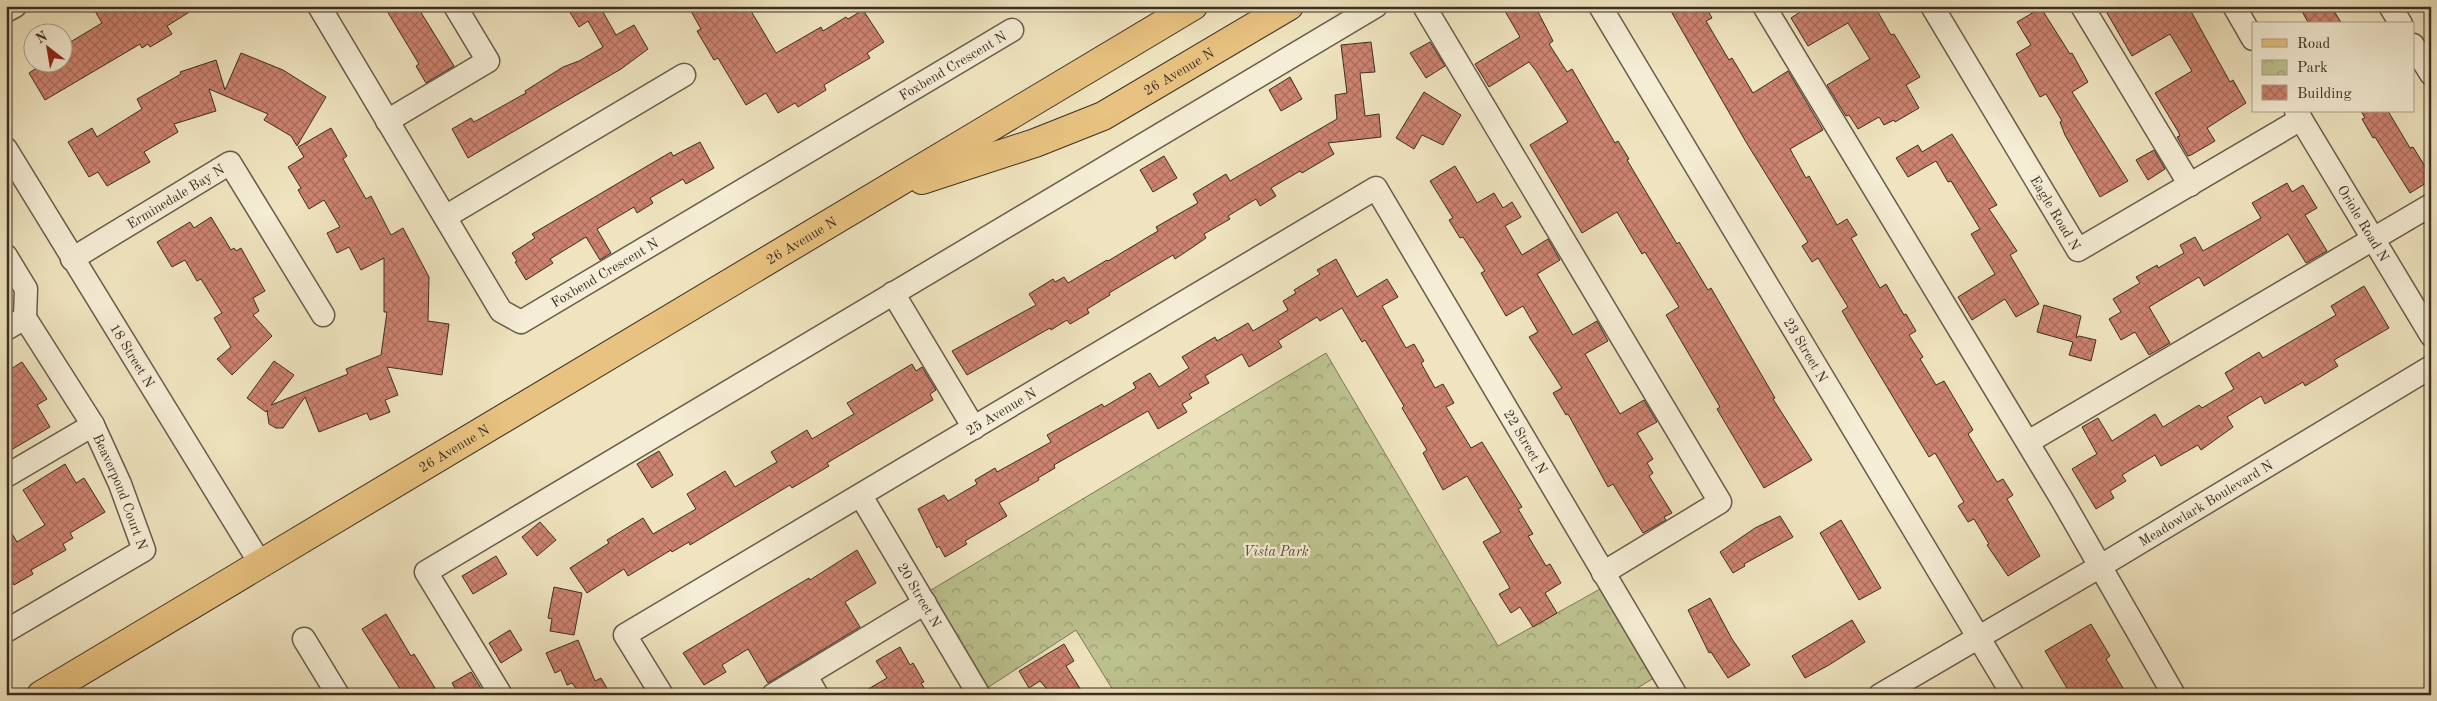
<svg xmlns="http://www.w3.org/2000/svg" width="2437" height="701" viewBox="0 0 2437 701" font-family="'Old Standard TT',serif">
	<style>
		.park { fill: url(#park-crowns); stroke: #7c785a }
		.building { fill: url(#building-cross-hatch); stroke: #3b2e24 }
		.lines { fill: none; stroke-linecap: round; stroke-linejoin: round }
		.minor-casing { stroke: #685c4b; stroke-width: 25 }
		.major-casing { stroke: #3b2e24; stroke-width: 30 }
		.minor { stroke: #f5edd5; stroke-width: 22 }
		.major { stroke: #e8c280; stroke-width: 28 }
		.labels { text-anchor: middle; stroke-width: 4.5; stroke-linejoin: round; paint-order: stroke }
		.street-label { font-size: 14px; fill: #3b2e24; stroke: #f5edd5 }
		.park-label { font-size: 14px; font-style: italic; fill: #554c39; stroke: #f5edd5 }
	</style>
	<defs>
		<pattern id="park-crowns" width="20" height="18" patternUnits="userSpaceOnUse" patternTransform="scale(1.25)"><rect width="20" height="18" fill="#bdc38f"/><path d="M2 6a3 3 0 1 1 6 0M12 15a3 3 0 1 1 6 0" fill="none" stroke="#9b9f75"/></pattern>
		<pattern id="building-cross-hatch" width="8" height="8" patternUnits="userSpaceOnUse" patternTransform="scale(1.25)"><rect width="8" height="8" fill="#ce8370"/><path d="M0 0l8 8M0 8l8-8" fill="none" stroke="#a86c5c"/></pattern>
	</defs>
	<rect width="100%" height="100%" fill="#efe4bf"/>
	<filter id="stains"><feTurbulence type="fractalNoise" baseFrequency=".004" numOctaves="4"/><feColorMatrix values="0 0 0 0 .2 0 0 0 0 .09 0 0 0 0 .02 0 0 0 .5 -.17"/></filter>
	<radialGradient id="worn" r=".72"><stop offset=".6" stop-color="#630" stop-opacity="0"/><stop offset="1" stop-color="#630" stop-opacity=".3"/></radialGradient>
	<path class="park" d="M1326 353 1498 646 1609 584 1662 673 1626 695H1116L1076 630 978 694 921 596Z"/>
	<path class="building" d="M104 6H199L167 26 172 34 150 47 148 44 142 48 140 44 45 100 29 73 46 62H62V47L102 23 95 11Z
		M384 6H417L454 66 426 83 416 66 419 64Z
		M566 6H613L603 12 616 35 634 25 648 49 621 69 468 158 452 129 471 118 474 122 526 93 525 91 563 67 579 61 603 47 588 21 579 27Z
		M688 6H748L776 53 821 27 823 31 846 17 848 19 863 10 884 42 867 53 870 58 824 85 826 90 798 107 795 103 778 113 766 93 746 105 718 58 714 60 697 31 701 29Z
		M1502 6H1535L1553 41 1549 44 1567 72 1572 69 1615 143 1618 141 1629 159 1627 160 1677 244 1679 242 1708 290 1711 288 1775 398 1773 399 1812 460 1764 488 1717 409 1720 407 1666 315 1679 307 1645 252 1642 254 1617 212 1582 233 1530 145 1568 122 1536 71 1529 62 1489 87 1475 64 1520 37Z
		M1668 6H1705L1712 18 1706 21 1729 60 1732 58 1753 93 1788 71 1823 130 1790 149 1806 178 1809 176 1837 225 1847 219 1857 235 1851 238 1880 288 1886 284 1904 315 1906 314 1916 331 1909 335 1923 357 1920 359 1936 385 1944 381 1973 430 1968 434 1997 482 2003 479 2013 495 2007 499 2040 556 2008 576 1987 545 1989 544 1974 519 1968 522 1958 506 1964 502 1935 453 1929 457 1860 342 1842 311 1848 307 1818 258 1812 262 1802 246 1808 242 1746 142Z
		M1809 6H1877L1875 7 1891 35 1894 34 1920 77 1906 85 1919 108 1895 122 1894 120 1884 125 1879 117 1858 129 1849 115 1846 116 1827 85 1870 59 1848 23 1808 46 1791 18Z
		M2119 6H2188L2230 82 2233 80 2246 103 2207 128 2215 141 2191 155 2188 156 2177 137 2180 136 2179 133 2155 93 2192 71 2170 34 2132 56 2107 13Z
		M2299 6H2331L2342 24H2309Z
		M2041 8 2070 54 2072 53 2088 82 2072 92 2128 181 2100 197 2065 135 2060 122 2062 121 2046 94 2040 97 2016 54 2031 45 2017 22Z
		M1371 42 1375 72 1360 73 1365 116 1379 114 1381 137 1328 143 1334 154 1302 173 1300 171 1271 188 1276 196 1260 206 1256 199 1228 216 1230 219 1204 234 1206 238 1190 249 1175 259 1173 255 1109 293 1110 295 1087 309 1089 313 1070 324 1067 320 1051 330 1050 328 967 375 952 351 1036 305 1029 294 1053 279 1055 282 1064 277 1068 283 1107 260 1108 261 1158 231 1156 227 1198 203 1193 194 1226 174 1230 181 1337 119 1335 95 1347 93 1341 45Z
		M1430 42 1445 66 1426 78 1410 53Z
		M241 53 283 70 326 97 297 146 291 136 264 120 268 114 209 89 216 111 174 124 178 132 144 152 150 162 107 186 98 172 89 177 68 142 92 128 97 137 142 109 137 99 181 74 180 72 216 60 225 90Z
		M1290 77 1302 99 1281 111 1269 90Z
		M1424 92 1461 115 1443 145 1422 135 1414 149 1396 138Z
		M2361 111H2388L2410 148 2413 147 2431 176V180L2410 193 2375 137 2373 138 2362 119 2365 118Z
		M331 128 347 156 343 159 366 199 371 196 391 235 403 228 429 277 428 321 449 324 442 375 387 367 398 395 385 400 390 412 370 420 367 413 319 432 305 397 283 428H276L269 424 267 410 266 412 247 398 274 361 294 375 271 405 348 374 346 369 381 355 387 312H384V258L361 270 349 247 337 253 327 233 340 227 324 200 309 209 298 190 301 188 288 167 304 157 298 147Z
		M1952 134 1997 205 1989 209 2017 251 2010 255 2039 304 2016 317 2005 299 1972 320 1958 297 1995 274 1971 234 1980 229 1951 181 1948 182 1936 161 1908 177 1896 158 1918 145 1922 152Z
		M700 142 714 168 686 184 683 179 650 198 653 203 637 213 634 207 597 229 611 253 600 260 586 237 550 259 553 263 526 280 515 262 517 261 512 253 535 238 532 234 671 152 673 156Z
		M2154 150 2165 169 2148 180 2136 160Z
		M1164 156 1177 178 1153 192 1140 170Z
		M1455 166 1477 203 1494 193 1503 208 1512 202 1521 217 1505 226 1522 255 1548 239 1560 260 1537 274 1573 335 1597 321 1608 341 1585 354 1620 414 1644 400 1657 422 1637 433 1653 459 1647 463 1653 473 1649 476 1672 513 1664 517 1666 520 1643 533 1613 484 1608 487 1568 414 1566 415 1553 393 1562 388 1529 337 1538 332 1523 306 1506 316 1481 273 1485 271 1463 237 1460 238 1449 220 1453 218 1430 181Z
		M2287 183 2292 192 2303 185 2317 208 2305 215 2327 251 2306 263 2288 234 2204 286 2199 277 2149 307 2170 343 2149 355 2135 332 2121 340 2109 319 2121 312 2113 299 2140 283 2136 277 2157 265 2158 268 2184 253 2180 245 2195 237 2203 251 2261 218 2252 203Z
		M211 217 231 250 234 248 236 251 241 248 265 291 253 298 259 311 253 315 272 336 232 375 217 359 231 347 214 318 222 313 201 279 197 281 185 260 172 267 157 242 190 222 194 228Z
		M1336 259 1357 297 1387 279 1398 297 1382 306 1406 348 1414 344 1424 361 1421 363 1435 388 1443 384 1454 403 1446 407 1471 448 1482 442 1522 507 1518 509 1533 534 1528 536 1546 566 1550 564 1561 583 1545 593 1557 613 1533 627 1520 607 1511 613 1499 594 1510 588 1483 542 1501 532 1467 476 1443 490 1423 453 1427 450 1402 408 1404 406 1365 340 1362 342 1342 308 1320 321 1317 317 1278 341 1282 347 1249 367 1242 354 1205 376 1209 383 1189 394 1192 398 1182 404 1187 412 1158 429 1148 411 1054 465 1055 468 1038 478 1039 480 999 503 1007 516 965 541 967 544 945 557 939 546 937 548 918 509 944 495 948 501 977 484 975 480 995 468 997 472 1026 456 1051 442 1047 435 1102 404 1104 407 1136 388 1133 383 1150 373 1159 387 1189 368 1182 357 1215 337 1217 341 1248 323 1253 331 1288 310 1283 301 1296 293 1294 290 1320 274 1317 270Z
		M2364 286 2389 328 2334 360 2338 366 2305 386 2303 382 2265 404 2261 396 2227 417 2233 427 2201 450 2198 445 2161 466 2155 455 2122 475 2126 481 2110 491 2114 498 2096 509 2072 469 2097 454 2082 427 2098 418 2112 441 2155 414 2163 427 2199 405 2202 408 2234 389 2225 373 2259 352 2263 358 2336 315 2331 306Z
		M2044 305 2081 316 2076 338 2079 336 2096 340 2091 361 2069 355 2073 342 2037 332Z
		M22 362 47 399 37 405 50 427 6 453V372Z
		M912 364 916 371 922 367 936 390 930 394 933 400 827 463 829 466 792 488 790 485 690 545 689 542 672 552 671 550 628 576 624 569 587 593 570 568 609 543 607 540 643 518 653 534 696 509 687 494 725 471 735 487 777 462 771 452 807 430 812 439 854 414 847 403Z
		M659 451 673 475 652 488 637 464Z
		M65 464 76 483 84 478 105 512 70 533 73 538 63 544 66 550 31 570 33 574 14 585 11 579 6 582V524L17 542 45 525 23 490Z
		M1780 516 1793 537 1744 564 1745 566 1733 573 1720 552 1755 528Z
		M1841 520 1881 588 1859 600 1820 533Z
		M540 522 556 540 537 556 522 537Z
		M857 550 876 583 845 602 860 627 768 683 748 649 722 665 726 672 704 685 683 653 809 578 810 580Z
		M496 556 507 574 473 594 462 576Z
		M554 587 582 593 574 635 550 631 552 619 548 618Z
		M1710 598 1732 639 1750 665 1728 678 1711 652 1709 653 1688 610Z
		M386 614 411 656 414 654 435 688 423 695H404L362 629Z
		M1852 620 1865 642 1829 665 1805 678 1792 656Z
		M2091 624 2110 656 2106 659 2127 695H2071L2045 651Z
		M510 630 522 650 501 663 489 643Z
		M578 640 595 681 601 678 611 695H572L578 691 572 683 567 685 561 670 555 673 546 653Z
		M1064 644 1074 661 1066 666 1084 695H1052L1040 681 1029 688 1019 671Z
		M900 647 910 665 913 663 924 682 921 683 928 695H858L887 678 876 661Z
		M471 672 485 695H459L452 683Z"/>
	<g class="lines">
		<defs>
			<g id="minor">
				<path id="s1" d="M319 6 501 311 521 322 1012 30"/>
				<path d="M1424 6 1720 502 1603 573"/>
				<path id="s2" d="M1600 6 2013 695"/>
				<path d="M1764 6 2061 498 2174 695"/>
				<path id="s3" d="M1932 6 2078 250 2301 119"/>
				<path d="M2082 6 2190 185"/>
				<path d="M2234 6 2253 39"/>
				<path d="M2390 6 2401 24"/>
				<path d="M6 11 15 6"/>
				<path d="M2413 45 2431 74"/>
				<path id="s4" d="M2296 111 2431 335"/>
				<path d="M387 121 488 61 455 6"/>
				<path id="s5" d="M6 149 260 563"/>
				<path d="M445 217 684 75"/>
				<path d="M6 256 26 289 25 318"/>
				<path id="s6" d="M72 259 230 163 323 315"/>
				<path d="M893 293 974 428"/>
				<path id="s7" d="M6 329 25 318 93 425 120 484 144 550 6 631"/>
				<path d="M2028 442 2431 205"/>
				<path d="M6 476 93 425"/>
				<path id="s8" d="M861 496 979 695"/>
				<path d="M304 639 338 695"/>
				<path d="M806 676 817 695"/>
				<path d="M501 695 426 572 1376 6"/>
				<path id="s9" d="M662 695 625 635 1376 188 1676 695"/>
				<path d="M773 695 925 603"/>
				<path id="s10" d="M1880 695 2099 567 2431 367"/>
			</g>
			<g id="major">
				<path id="s11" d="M922 180 1035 143 1103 116 1289 6"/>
				<path id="s12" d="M41 695 1193 6"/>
			</g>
		</defs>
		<use href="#minor" class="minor-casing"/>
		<use href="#major" class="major-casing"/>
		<use href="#minor" class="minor"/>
		<use href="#major" class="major"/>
	</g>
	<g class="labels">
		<g class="street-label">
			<text dy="5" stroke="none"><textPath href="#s1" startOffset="880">Foxbend Crescent N</textPath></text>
			<text dy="5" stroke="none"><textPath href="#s11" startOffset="280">26 Avenue N</textPath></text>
			<text dy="5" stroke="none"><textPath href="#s6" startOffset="121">Erminedale Bay N</textPath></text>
			<text dy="5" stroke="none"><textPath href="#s3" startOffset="241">Eagle Road N</textPath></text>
			<text dy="5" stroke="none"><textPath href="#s4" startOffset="131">Oriole Road N</textPath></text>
			<text dy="5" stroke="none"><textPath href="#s12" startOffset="886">26 Avenue N</textPath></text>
			<text dy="5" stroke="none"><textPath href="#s1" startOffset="475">Foxbend Crescent N</textPath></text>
			<text dy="5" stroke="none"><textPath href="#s2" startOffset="401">23 Street N</textPath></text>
			<text dy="5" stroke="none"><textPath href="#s5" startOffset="242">18 Street N</textPath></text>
			<text dy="5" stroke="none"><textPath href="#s9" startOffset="508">25 Avenue N</textPath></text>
			<text dy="5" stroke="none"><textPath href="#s9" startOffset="1239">22 Street N</textPath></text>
			<text dy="5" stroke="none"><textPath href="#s12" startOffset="481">26 Avenue N</textPath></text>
			<text dy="5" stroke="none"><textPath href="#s7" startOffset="221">Beaverpond Court N</textPath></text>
			<text dy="5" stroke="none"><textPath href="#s10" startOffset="378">Meadowlark Boulevard N</textPath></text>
			<text dy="5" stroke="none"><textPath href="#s8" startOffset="115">20 Street N</textPath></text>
		</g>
		<g class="park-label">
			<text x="1276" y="556">Vista Park</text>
		</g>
	</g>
	<rect width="2437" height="701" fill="none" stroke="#efe4bf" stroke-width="25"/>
	<rect x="8" y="8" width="2422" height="686" fill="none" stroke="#3b2e24" stroke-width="2.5"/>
	<rect x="12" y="12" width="2412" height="676" fill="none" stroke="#3b2e24"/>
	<rect x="2252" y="22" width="162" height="90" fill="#f5edd5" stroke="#aba18e"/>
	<rect x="2262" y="39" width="25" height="8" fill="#e8c280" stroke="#aba18e"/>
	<text x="2297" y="48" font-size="15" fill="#3b2e24">Road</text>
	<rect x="2262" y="60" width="25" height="15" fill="url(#park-crowns)" stroke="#aba18e"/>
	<text x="2297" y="72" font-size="15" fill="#3b2e24">Park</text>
	<rect x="2262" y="85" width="25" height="15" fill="url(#building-cross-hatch)" stroke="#aba18e"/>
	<text x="2297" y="98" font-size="15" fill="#3b2e24">Building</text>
	<g transform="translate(48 48) rotate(329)"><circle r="24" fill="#f5edd5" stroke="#aba18e"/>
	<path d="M0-4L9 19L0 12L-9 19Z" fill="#8f2418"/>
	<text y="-8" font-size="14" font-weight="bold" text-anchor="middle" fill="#3b2e24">N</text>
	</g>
	<rect width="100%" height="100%" filter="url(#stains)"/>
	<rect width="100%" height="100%" fill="url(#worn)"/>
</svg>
